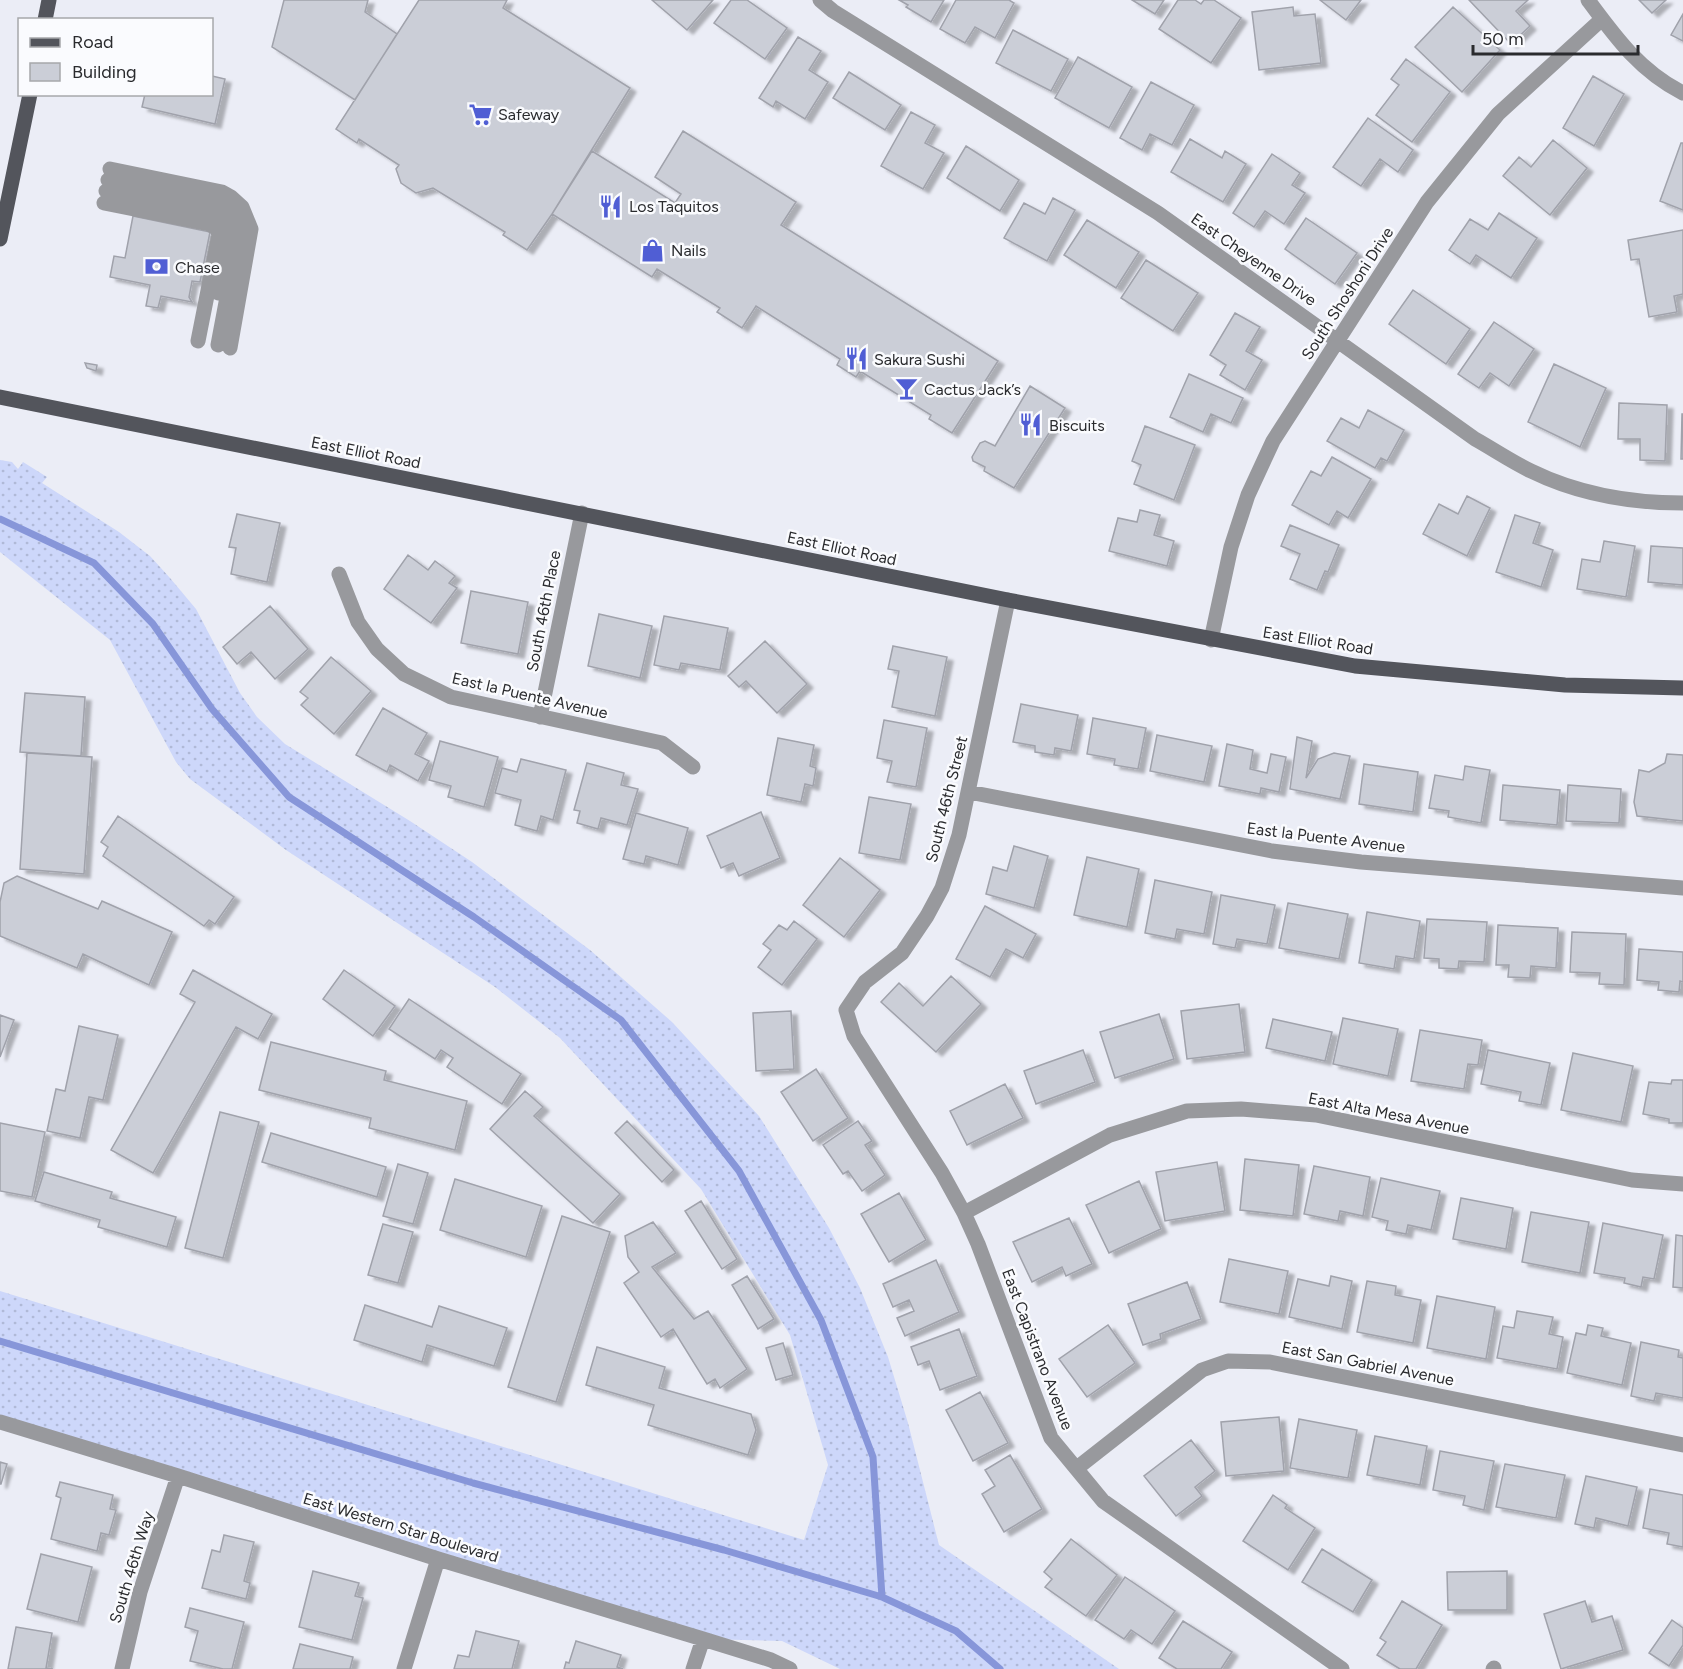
<svg xmlns="http://www.w3.org/2000/svg" width="1683" height="1669" viewBox="0 0 1683 1669" font-family="Figtree,sans-serif">
	<style>
		.grass { fill: url(#grass-dots) }
		.lines { fill: none; stroke-linecap: round; stroke-linejoin: round }
		.stream { stroke: #8796d9; stroke-width: 7 }
		.building { fill: #cbced7; stroke: #a0a2ab; stroke-width: 1.5; filter: url(#shadow) }
		.minor { stroke: #98999d; stroke-width: 15 }
		.major { stroke: #53555c; stroke-width: 15 }
		.labels { text-anchor: middle; stroke-width: 5; stroke-linejoin: round; paint-order: stroke }
		.poi-label { font-size: 16px; fill: #2a2b2e; stroke: #fafbfe; text-anchor: start }
		.street-label { font-size: 16px; fill: #2a2b2e; stroke: #fafbfe }
	</style>
	<defs>
		<pattern id="grass-dots" width="8" height="8" patternUnits="userSpaceOnUse" patternTransform="scale(1.5)"><rect width="8" height="8" fill="#cdd7fa"/><path d="M2 2h.1M6 6h.1" fill="none" stroke="#b0b9d7" stroke-width="1.8" stroke-linecap="round"/></pattern>
		<filter id="shadow"><feDropShadow dx="6" dy="4" stdDeviation="1.5" flood-color="#0004"/></filter>
	</defs>
	<rect width="100%" height="100%" fill="#ebedf6"/>
	<path class="grass" d="M0 460 12 462 18 469 23 462 47 477 42 483 119 532 150 556 170 578 196 609 240 693 257 717 285 744 410 821 472 862 590 950 672 1022 759 1116 829 1228 860 1288 888 1357 908 1423 939 1545 1119 1669H840L782 1641 703 1639 0 1422V1291L804 1540 828 1465 790 1335 701 1189 560 1038 495 987 286 850 190 779 176 762 110 640 0 552Z"/>
	<g class="lines">
		<path class="stream" d="M0 519 94 563 153 624 212 709 289 797 474 917 621 1020 739 1171 821 1320 873 1457 882 1597
			M0 1341 473 1483 724 1550 882 1597 956 1631 1000 1669"/>
	</g>
	<path class="building" d="M284 0H368L365 12 397 34 355 100 272 47Z
		M419 0H507L503 8 630 88 552 214 527 250 503 235 505 232 433 188 416 193 401 183 396 169 399 165 359 139 357 143 336 129Z
		M652 0H713L687 30Z
		M731 0H747L787 28 765 59 714 23Z
		M899 0H944L931 22 906 7 908 5Z
		M956 0H1009L1014 3 995 38 975 27 965 43 940 29Z
		M1132 0H1164L1155 14Z
		M1178 0H1195L1201 4 1204 0H1214L1241 18 1211 63 1159 29Z
		M1320 0H1361L1346 20Z
		M1469 0H1528L1516 11 1530 26 1511 44Z
		M1639 0H1666L1652 13Z
		M1293 7 1294 16 1315 14 1321 63 1259 70 1252 12Z
		M1453 7 1500 50 1462 92 1415 47Z
		M1683 14V41L1671 35Z
		M1013 30 1068 59 1051 91 996 63Z
		M798 37 821 51 809 70 828 82 805 119 776 101 773 107 759 98Z
		M1078 57 1132 87 1109 128 1055 98Z
		M1406 59 1450 92 1412 142 1376 115 1399 85 1391 79Z
		M849 72 901 105 885 130 833 98Z
		M212 76 225 79 215 124 142 107 145 94H212Z
		M1593 76 1624 94 1594 146 1563 128Z
		M1151 82 1194 105 1172 145 1150 134 1142 150 1120 138Z
		M911 112 935 125 925 143 944 153 923 189 881 166Z
		M1368 118 1413 150 1398 172 1380 159 1361 186 1333 167Z
		M683 131 796 202 781 225 998 361 952 433 929 419 931 415 860 371 856 377 837 365 840 359 756 306 742 328 717 312 720 308 657 269 652 277 552 214 592 151 675 203 681 194 655 177Z
		M1190 139 1222 158 1225 151 1246 164 1223 202 1171 172Z
		M1553 140 1587 168 1550 215 1503 176 1519 157 1531 167Z
		M1681 143H1683V210L1660 201Z
		M966 146 1019 180 1000 211 947 178Z
		M1272 154 1300 173 1292 185 1305 193 1284 224 1265 211 1254 227 1233 213Z
		M1053 198 1075 210 1047 261 1004 238 1024 203 1045 214Z
		M1499 213 1537 238 1511 278 1476 255 1470 264 1449 250 1470 219 1488 230Z
		M133 216 210 232 200 282 192 281 189 297 192 302 161 296 158 308 146 306 150 285 110 277 114 256 125 258Z
		M1306 218 1357 253 1335 284 1285 249Z
		M1087 220 1139 252 1116 288 1064 255Z
		M1683 230V294L1674 296 1677 312 1649 317 1639 259 1631 260 1628 240Z
		M1146 260 1198 293 1173 331 1121 298Z
		M1413 290 1470 329 1446 364 1389 324Z
		M1235 313 1260 327 1246 351 1262 360 1245 390 1220 375 1226 365 1210 355Z
		M1494 322 1534 349 1509 386 1490 373 1479 388 1458 374Z
		M85 363 97 365 96 371 87 368Z
		M1554 364 1606 388 1580 447 1528 422Z
		M1189 374 1243 398 1231 423 1211 414 1203 432 1170 417Z
		M1030 386 1065 408 1014 488 984 471 985 467 973 461 972 457 980 443 985 441 995 446Z
		M1619 403 1667 405 1665 461 1640 460V439H1618Z
		M1368 410 1404 430 1387 461 1381 458 1375 468 1327 441 1341 418 1359 428Z
		M1682 414H1683V459H1681Z
		M1145 426 1195 445 1174 500 1134 484 1141 465 1132 461Z
		M1332 457 1371 479 1348 518 1337 511 1329 525 1292 505 1311 471 1321 476Z
		M1467 496 1490 508 1467 556 1423 534 1439 504 1458 514Z
		M1140 510 1160 515 1154 535 1174 541 1167 566 1109 551 1118 518 1137 522Z
		M237 514 280 523 267 582 231 574 236 548 229 547Z
		M1515 515 1540 523 1533 543 1553 550 1541 587 1496 572Z
		M1290 525 1339 545 1328 572 1325 571 1317 590 1290 579 1300 554 1281 546Z
		M1604 541 1635 546 1626 597 1577 589 1582 559 1600 562Z
		M1651 546 1683 548V585L1648 582Z
		M408 555 428 570 435 561 455 576 449 583 457 588 431 623 384 589Z
		M471 591 528 602 518 654 461 643Z
		M270 606 308 649 275 679 251 652 237 664 223 647Z
		M599 614 652 626 640 678 588 666Z
		M664 616 728 628 720 670 681 663 679 670 654 665Z
		M765 641 807 684 777 713 746 681 739 687 728 676Z
		M893 646 947 657 935 716 892 707 899 671 888 669Z
		M331 657 371 691 334 734 301 705 308 698 300 692Z
		M25 693 85 697 81 756 20 752Z
		M1021 704 1078 715 1071 751 1055 748 1054 755 1035 752V746L1013 742Z
		M383 708 427 733 415 754 429 761 418 781 390 765 387 772 356 755Z
		M1093 718 1146 728 1138 769 1114 765 1115 759 1087 754Z
		M884 720 927 728 916 787 887 782 892 761 877 758Z
		M1157 735 1212 746 1204 782 1150 771Z
		M1297 737 1312 741 1306 778 1318 759 1334 753 1350 756 1340 799 1290 789Z
		M778 738 814 745 810 766 816 768 813 786 805 784 801 802 767 795Z
		M440 741 498 757 484 807 448 797 451 786 429 780Z
		M1227 744 1253 750 1250 769 1267 773 1271 754 1286 757 1279 792 1261 788 1260 794 1219 786Z
		M27 753 92 757 84 874 20 869Z
		M1667 754 1683 755V821L1637 816 1634 802 1639 770 1649 772 1665 763Z
		M521 759 566 770 553 820 541 816 537 831 515 825 521 800 495 793 502 768 517 772Z
		M587 763 624 773 621 785 638 789 627 825 601 818 598 829 577 823 580 811 574 810Z
		M1364 764 1418 772 1413 812 1359 804Z
		M1465 766 1490 770 1481 823 1448 817 1449 811 1429 808 1435 775 1463 780Z
		M1503 785 1560 790 1557 825 1500 820Z
		M1568 785 1621 789 1619 823 1566 821Z
		M869 797 911 804 900 860 859 853Z
		M761 812 780 858 739 876 733 863 721 868 707 836Z
		M636 813 688 828 678 865 646 856 644 864 623 859Z
		M118 816 234 897 215 924 209 920 204 926 103 856 108 847 101 842Z
		M1014 846 1048 856 1034 908 986 894 993 867 1007 871Z
		M1087 857 1139 869 1127 927 1074 915Z
		M840 858 880 890 844 937 803 905Z
		M17 876 98 909 102 901 172 932 149 985 83 954 77 968 0 936V902L4 883Z
		M1155 880 1212 892 1204 934 1177 929 1175 939 1145 933Z
		M1221 895 1275 905 1267 944 1237 939 1235 948 1213 944Z
		M1288 903 1348 914 1339 959 1279 948Z
		M985 906 1036 934 1023 958 1006 949 990 977 956 959Z
		M1367 912 1420 921 1414 959 1396 956 1394 969 1359 963Z
		M1427 919 1487 922 1484 962 1459 961 1458 969 1439 968V959L1424 958Z
		M794 921 817 939 782 985 758 967 771 950 763 944 779 925 787 930Z
		M1498 925 1558 928 1556 968 1531 966 1530 978 1508 977 1509 965H1496Z
		M1572 932 1626 934 1624 985 1599 984 1600 973 1570 972Z
		M1639 949 1683 952V982L1680 981 1679 992 1658 990 1659 982 1637 980Z
		M193 970 272 1014 258 1039 236 1027 153 1173 111 1150 195 1002 180 994Z
		M344 970 395 1006 373 1036 323 999Z
		M951 976 981 1004 936 1052 881 1002 899 983 923 1006Z
		M409 999 521 1074 502 1104 447 1067 453 1058 441 1050 435 1059 389 1029Z
		M1239 1004 1245 1052 1187 1059 1181 1011Z
		M791 1011 794 1069 756 1071 753 1013Z
		M1159 1014 1174 1059 1115 1078 1100 1032Z
		M0 1015 14 1020 0 1057Z
		M1343 1018 1398 1029 1388 1076 1333 1064Z
		M1273 1019 1332 1032 1325 1061 1266 1048Z
		M79 1026 118 1035 103 1100 89 1097 80 1138 47 1131 56 1089 65 1091Z
		M1420 1030 1482 1040 1478 1065 1468 1064 1464 1089 1411 1081Z
		M271 1042 386 1071 384 1080 467 1101 455 1150 369 1128 371 1118 259 1090Z
		M1083 1050 1095 1082 1036 1104 1024 1071Z
		M1488 1050 1550 1063 1541 1105 1519 1101 1521 1092 1481 1084Z
		M1573 1053 1633 1066 1621 1122 1561 1110Z
		M816 1069 848 1118 813 1141 781 1092Z
		M1672 1080H1683V1123H1669V1119L1643 1114 1649 1082 1671 1084Z
		M1005 1084 1023 1118 967 1145 950 1111Z
		M525 1091 543 1107 534 1116 620 1194 593 1223 490 1129Z
		M220 1112 259 1122 223 1258 185 1248Z
		M627 1121 674 1170 662 1182 615 1133Z
		M858 1121 872 1141 865 1145 885 1175 862 1191 848 1171 843 1174 823 1145Z
		M0 1123 45 1132 32 1197 0 1191Z
		M271 1133 386 1167 377 1197 262 1162Z
		M1245 1159 1299 1165 1293 1216 1240 1210Z
		M1217 1162 1225 1211 1165 1221 1156 1172Z
		M398 1164 428 1173 413 1224 383 1216Z
		M1314 1166 1370 1177 1363 1216 1340 1211 1338 1221 1304 1214Z
		M44 1172 112 1192 110 1198 176 1217 167 1247 98 1227 100 1220 35 1201Z
		M1381 1178 1440 1191 1431 1230 1408 1225 1406 1234 1386 1230 1388 1221 1372 1217Z
		M455 1179 542 1206 526 1257 440 1230Z
		M1139 1181 1161 1229 1109 1253 1086 1205Z
		M899 1193 926 1240 889 1262 861 1214Z
		M1461 1198 1513 1208 1506 1249 1453 1239Z
		M701 1201 737 1259 722 1269 685 1211Z
		M1531 1212 1589 1222 1580 1273 1522 1262Z
		M562 1216 610 1232 556 1402 508 1387Z
		M1069 1218 1092 1264 1066 1276 1062 1267 1032 1282 1013 1242Z
		M653 1222 676 1253 652 1267 694 1319 708 1311 747 1369 720 1388 715 1379 707 1384 673 1329 661 1337 624 1283 639 1272 628 1257 625 1236Z
		M1603 1223 1663 1235 1654 1279 1643 1277 1641 1287 1624 1283 1625 1278 1594 1273Z
		M383 1224 413 1232 398 1283 368 1275Z
		M1676 1235 1683 1236V1288L1673 1287Z
		M1229 1259 1288 1271 1279 1314 1220 1302Z
		M936 1260 959 1312 905 1336 897 1318 914 1311 909 1300 893 1307 883 1284Z
		M747 1276 774 1319 758 1329 732 1285Z
		M1331 1276 1352 1281 1342 1329 1289 1317 1298 1279 1329 1286Z
		M1367 1281 1396 1286 1395 1295 1421 1300 1413 1343 1357 1332Z
		M1187 1282 1201 1319 1160 1334 1161 1339 1143 1345 1128 1304Z
		M1437 1296 1495 1307 1486 1359 1427 1348Z
		M365 1305 432 1327 439 1306 507 1328 494 1366 427 1345 422 1362 354 1340Z
		M1517 1311 1553 1317 1549 1334 1563 1337 1557 1369 1497 1358 1503 1326 1514 1328Z
		M1108 1325 1135 1363 1087 1397 1059 1359Z
		M1588 1325 1603 1328 1601 1336 1631 1343 1622 1385 1567 1373 1576 1333 1586 1335Z
		M959 1329 977 1376 940 1390 929 1361 918 1365 911 1347Z
		M1641 1342 1679 1350 1678 1357 1683 1358V1398L1656 1393 1654 1401 1631 1396Z
		M783 1343 793 1375 776 1380 766 1348Z
		M597 1347 665 1367 659 1388 751 1414 756 1430 748 1455 648 1425 654 1405 586 1385Z
		M980 1392 1008 1443 973 1461 946 1410Z
		M1279 1417 1284 1471 1226 1476 1221 1422Z
		M1299 1419 1357 1430 1348 1478 1290 1468Z
		M1375 1436 1427 1446 1420 1485 1367 1475Z
		M1191 1440 1215 1471 1195 1487 1202 1496 1176 1516 1144 1476Z
		M1440 1451 1494 1461 1484 1510 1463 1505 1465 1496 1433 1490Z
		M1010 1455 1042 1509 1004 1532 982 1494 995 1486 985 1470Z
		M0 1462 7 1464 1 1484H0Z
		M1505 1464 1565 1475 1556 1518 1496 1507Z
		M1586 1476 1637 1487 1628 1526 1596 1518 1594 1528 1575 1524Z
		M60 1482 113 1495 110 1509 116 1510 109 1535 101 1533 97 1551 51 1539 61 1498 56 1496Z
		M1650 1489 1683 1495V1547L1667 1544 1669 1533 1643 1528Z
		M1273 1495 1287 1505 1285 1508 1315 1528 1288 1570 1243 1541Z
		M224 1535 254 1542 244 1581 250 1583 246 1599 202 1588 212 1550 220 1552Z
		M1071 1539 1117 1575 1086 1616 1045 1587 1052 1579 1044 1572Z
		M1322 1549 1372 1580 1353 1612 1302 1582Z
		M41 1554 92 1567 78 1622 27 1609Z
		M313 1571 359 1583 355 1596 363 1598 352 1640 299 1627Z
		M1507 1571V1610H1448L1447 1572Z
		M1125 1577 1175 1611 1152 1644 1131 1630 1124 1639 1095 1620Z
		M1402 1601 1442 1625 1416 1669H1400L1377 1655 1386 1642 1380 1638Z
		M1585 1601 1592 1622 1612 1616 1623 1650 1561 1669 1544 1614Z
		M190 1608 244 1622 232 1669H223L190 1661 198 1631 185 1627Z
		M1672 1620 1683 1628V1645L1669 1666 1649 1653Z
		M1183 1621 1232 1652 1221 1669H1177L1159 1658Z
		M16 1627 52 1633 46 1668 53 1669H8Z
		M476 1631 519 1641 512 1669H454L458 1655 469 1657Z
		M576 1641 621 1655 617 1667 623 1669H564L566 1662 569 1663Z
		M300 1644 353 1657 350 1669H293Z"/>
	<g class="lines">
		<path class="minor" d="M820 0 833 11 1158 213 1475 439C1493 449 1512 462 1531 471 1578 494 1631 503 1683 503
			M1588 0C1616 38 1640 71 1683 93
			M110 169 222 192 231 197 242 207 251 229 230 348
			M108 180 218 203 235 215 240 228 218 345
			M106 191 215 214 224 218 230 232 218 293
			M104 203 209 224 217 229 219 235 198 341
			M339 574 358 622 377 649 404 674 451 697 662 743 693 767
			M1008 600 959 835 942 888 927 916 902 953 865 982 846 1010 854 1036 942 1173 964 1213 978 1244 1051 1438 1103 1501 1342 1669
			M1211 640 1231 547 1248 495 1273 441 1427 202 1498 114 1602 19
			M540 717 582 513
			M969 792 1272 851 1361 862 1683 888
			M964 1213 1110 1135 1187 1111 1241 1109 1316 1115 1632 1180 1683 1184
			M0 1422 178 1476 438 1559 703 1639 771 1660 790 1669
			M1077 1468 1202 1370 1228 1361 1270 1362 1683 1445
			M122 1669 140 1592 178 1476
			M404 1669 438 1559
			M693 1669 703 1639
			M1493 1669 1494 1668"/>
		<path class="major" d="M45 20 49 0
			M0 239 30 94
			M0 397 1008 600 1355 666 1565 685 1683 688"/>
	</g>
	<defs>
		<symbol id="supermarket-bare" viewBox="-9 -9 18 18"><path d="M-6-5.5h2.5l.6 2H6L4.5 2H-2.5L-4.4-4H-6ZM-1.5 3.2a1.3 1.3 0 1 0 .1 0ZM3 3.2a1.3 1.3 0 1 0 .1 0Z" fill="#505ed4" stroke="#fafbfe" stroke-width="2.5" paint-order="stroke"/></symbol>
		<symbol id="restaurant-bare" viewBox="-9 -9 18 18"><path d="M-5-6h1v4h1v-4h1v4h1v-4h1v5L-1.5 .5V6h-2V.5L-5-1ZM5-6V6H3V1.5H1.5Q1.5-4 5-6Z" fill="#505ed4" stroke="#fafbfe" stroke-width="2.5" paint-order="stroke"/></symbol>
		<symbol id="shop-bare" viewBox="-9 -9 18 18"><path d="M-5-2.5h2.3a2.7 3.5 0 0 1 5.4 0H5L5.5 6h-11ZM-1.5-2.5h3a1.5 2.3 0 0 0-3 0Z" fill="#505ed4" stroke="#fafbfe" stroke-width="2.5" paint-order="stroke"/></symbol>
		<symbol id="bank-bare" viewBox="-9 -9 18 18"><path d="M-6-4H6V4H-6ZM0-2.3a2.3 2.3 0 1 0 0 4.6a2.3 2.3 0 1 0 0-4.6Z" fill="#505ed4" stroke="#fafbfe" stroke-width="2.5" paint-order="stroke"/></symbol>
		<symbol id="bar-bare" viewBox="-9 -9 18 18"><path d="M-6-5H6L.8 .8V4.5H3.5V6h-7V4.5H-.8V.8Z" fill="#505ed4" stroke="#fafbfe" stroke-width="2.5" paint-order="stroke"/></symbol>
	</defs>
	<g fill-rule="evenodd">
		<use href="#supermarket-bare" x="464" y="98" width="33" height="33"/>
		<use href="#restaurant-bare" x="594" y="190" width="33" height="33"/>
		<use href="#shop-bare" x="636" y="234" width="33" height="33"/>
		<use href="#bank-bare" x="140" y="250" width="33" height="33"/>
		<use href="#restaurant-bare" x="840" y="342" width="33" height="33"/>
		<use href="#bar-bare" x="890" y="372" width="33" height="33"/>
		<use href="#restaurant-bare" x="1014" y="408" width="33" height="33"/>
	</g>
	<g class="labels">
		<g class="poi-label">
			<text x="498" y="120">Safeway</text>
			<text x="629" y="212">Los Taquitos</text>
			<text x="671" y="256">Nails</text>
			<text x="175" y="273">Chase</text>
			<text x="874" y="365">Sakura Sushi</text>
			<text x="924" y="395">Cactus Jack’s</text>
			<text x="1049" y="431">Biscuits</text>
		</g>
		<g class="street-label">
			<text transform="translate(1254 259) rotate(35)" y="6">East Cheyenne Drive</text>
			<text transform="translate(1347 293) rotate(-57)" y="6">South Shoshoni Drive</text>
			<text transform="translate(366 452) rotate(11)" y="6">East Elliot Road</text>
			<text transform="translate(842 548) rotate(12)" y="6">East Elliot Road</text>
			<text transform="translate(543 611) rotate(-79)" y="6">South 46th Place</text>
			<text transform="translate(1318 640) rotate(9)" y="6">East Elliot Road</text>
			<text transform="translate(530 695) rotate(13)" y="6">East la Puente Avenue</text>
			<text transform="translate(946 799) rotate(-76)" y="6">South 46th Street</text>
			<text transform="translate(1326 837) rotate(7)" y="6">East la Puente Avenue</text>
			<text transform="translate(1389 1113) rotate(11)" y="6">East Alta Mesa Avenue</text>
			<text transform="translate(1038 1349) rotate(69)" y="6">East Capistrano Avenue</text>
			<text transform="translate(1368 1363) rotate(11)" y="6">East San Gabriel Avenue</text>
			<text transform="translate(401 1527) rotate(17)" y="6">East Western Star Boulevard</text>
			<text transform="translate(131 1567) rotate(-73)" y="6">South 46th Way</text>
		</g>
	</g>
	<rect x="18" y="18" width="195" height="78" fill="#fafbfe" stroke="#a7a8ab" stroke-width="1.5"/>
	<rect x="30" y="38" width="30" height="9" fill="#53555c" stroke="#a7a8ab" stroke-width="1.5"/>
	<text x="72" y="48" font-size="18" fill="#2a2b2e">Road</text>
	<rect x="30" y="63" width="30" height="18" fill="#cbced7" stroke="#a7a8ab" stroke-width="1.5"/>
	<text x="72" y="78" font-size="18" fill="#2a2b2e">Building</text>
	<path d="M1473 45v9h165v-9" fill="none" stroke="#2a2b2e" stroke-width="3"/>
	<text x="1482" y="45" font-size="18" fill="#2a2b2e" stroke="#fafbfe" stroke-width="4.5" paint-order="stroke">50 m</text>
</svg>
